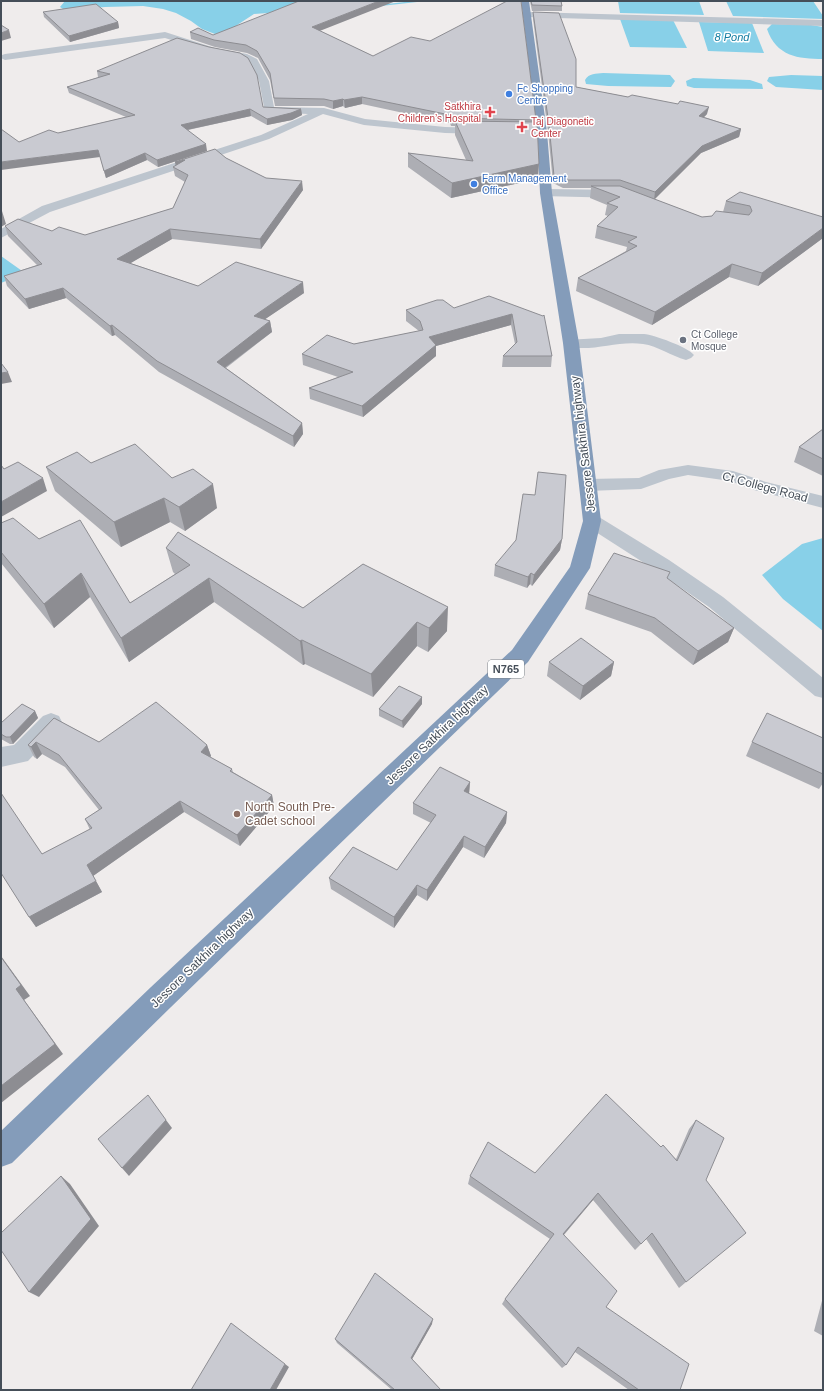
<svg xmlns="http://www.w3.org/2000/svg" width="824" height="1391" viewBox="0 0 824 1391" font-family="Arial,sans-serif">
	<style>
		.water { fill: #88d0e8 }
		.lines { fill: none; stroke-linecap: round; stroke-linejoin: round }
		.stream { fill: #88d0e8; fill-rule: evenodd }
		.minor { fill: #bdc5ce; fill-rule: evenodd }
		.highway { fill: #849cba; fill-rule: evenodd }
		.wall { fill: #adaeb4 }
		.shaded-wall { fill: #8d8d92 }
		.building { fill: #c9cad1; stroke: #8d8d92 }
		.shop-dot { fill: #3f7fe0; stroke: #fff; stroke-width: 1.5 }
		.health-dot { fill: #e0444e; stroke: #fff; stroke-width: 1.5 }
		.worship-dot { fill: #6b7280; stroke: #fff; stroke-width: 1.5 }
		.education-dot { fill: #8d6e63; stroke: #fff; stroke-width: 1.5 }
		.labels { text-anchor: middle; stroke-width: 3; stroke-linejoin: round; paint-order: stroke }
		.far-shop-label { font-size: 10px; fill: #366cbe; stroke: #fff; text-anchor: start }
		.far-health-label { font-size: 10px; fill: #be3a42; stroke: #fff; text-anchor: end }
		.far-worship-label { font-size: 10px; fill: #5b616d; stroke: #fff; text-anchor: start }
		.far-water-label { font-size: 11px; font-style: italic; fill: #107ba0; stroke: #fff }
		.shield { fill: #fff; stroke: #7d838a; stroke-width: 1 }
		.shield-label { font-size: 11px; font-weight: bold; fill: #454e58 }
		.street-label { font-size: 12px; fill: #454e58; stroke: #fff }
		.education-label { font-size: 12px; fill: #785e54; stroke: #fff; text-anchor: start }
	</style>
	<rect width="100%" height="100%" fill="#efecec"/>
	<path class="water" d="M65 1H316L296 11 254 14 228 31 215 34 202 29 191 21 176 13 163 9 143 6 105 7 66 11 60 7Z
		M618 1H699L704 15 620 13Z
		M726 1H813L823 16V19L733 16Z
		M620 19 673 20 687 48 630 47Z
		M699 22 752 23 764 53 708 51Z
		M772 24 811 25 823 27V59C798 59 776 56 767 29Z
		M603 73 670 75 675 81 671 87 608 86 586 84 585 80C589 73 596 74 603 73Z
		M791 75 823 76V90L776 87 767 81 769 77Z
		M693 78 750 80 762 84 763 89 694 88 687 86 686 81Z
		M1 256 25 273 1 283Z
		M823 538V631L783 599 762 575 802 544Z"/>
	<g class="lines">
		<path class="stream" d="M413 1H426L372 7 370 6Z"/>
		<path class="minor" d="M528 12 823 20V26L525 17 524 15Z
			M165 32 215 48 247 54 257 59 269 81 274 107 324 108 365 119 445 127 484 128 489 131 484 134 445 133 364 125 323 114 269 139 50 212 1 238V229L42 206 261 135 308 114 265 112 259 81 250 63 241 58 210 52 165 38 5 60 1 58 2 55 5 54Z
			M546 189 621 190 625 191 627 194 625 197 621 198 542 196 540 193 542 190Z
			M619 334C627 334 636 334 644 334 654 335 688 347 694 355L691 358 686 360C671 356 658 346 643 344 617 340 591 353 566 346L563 343 566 340 601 338Z
			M688 465 733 471 766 482 823 496V508L754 490 730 481 688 475 669 479 641 489 588 491 582 489 579 485 582 481 588 479 639 478 659 470Z
			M592 515 599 517 669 560 723 597 823 678V698L815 696 709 607 655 570 585 525 583 521 585 517Z
			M51 713 59 716 62 722 59 728 28 761 1 767V747L14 745 43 716Z"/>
		<path class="highway" d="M521 1H529L547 132 552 193 579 343 601 521 590 568 528 662 171 1007 12 1163 1 1167V1131L151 987 512 650 570 567 583 521 563 343 540 193 537 132Z"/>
	</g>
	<path class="wall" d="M530 1H561L562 6V11H532Z
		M43 12 118 22 119 28 70 42 44 17Z
		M533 12 576 87 628 97 707 114 704 117 741 129 739 137 701 153 654 199 702 217 712 216 723 212 726 201 823 217V238L758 286 729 277 652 325 576 291 578 278 626 251 627 247 595 238 597 226 608 216 605 215 607 205 590 198 591 188H563L553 183 548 132 533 19Z
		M320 31 373 56 536 120 538 179 451 198 408 167V153L466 160 455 135V126H451L450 123 362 104 345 108 343 106 333 109 324 106H275L270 80 258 58 247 53 215 47 191 39 190 32 213 35Z
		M97 71 263 107 301 109 302 115 292 120 267 125 251 116 188 130 207 151 158 167 147 160 106 178 100 157 19 142 126 117 69 93 67 87 99 77H98Z
		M226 158 266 178 303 190 261 249 172 239 130 263 198 286 304 293 265 319 270 321 272 332 226 368 302 423 303 434 294 447 159 372 115 335 112 336 66 298 29 309 7 286 4 276 37 265 8 236 5 226 52 231 85 235 173 208 185 182 175 176 173 167Z
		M454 308 543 316 552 356 551 367H502L503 356 515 344 511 325 436 346V356L363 417 310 399 309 388 338 377 303 365 302 354 419 331 406 321V310Z
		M823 429V476L794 462 799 447Z
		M91 463 172 478 217 508 185 531 170 522 121 547 55 491 46 467Z
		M1 523 39 539 130 603 175 574 173 572 166 548 303 608 363 564 447 631 428 652 417 646 373 697 305 664 303 665 214 602 129 662 90 597 54 628 1 563Z
		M562 539 560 550 532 586 530 584 527 588 494 576 495 565Z
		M668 579 734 628 728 642 693 665 651 632 585 609 588 594Z
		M549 662H614L611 676 580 700 547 676Z
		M422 704 403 728 379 716V709Z
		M35 711 38 718 13 744H10L1 739V723Z
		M54 718 99 742 207 745 211 756 210 757 232 769 233 772 272 795 274 806 240 846 184 812 93 876 102 892 36 927 29 917 42 854 90 830 85 819 99 810 65 767 42 754 37 759 34 757 28 745Z
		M823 738V783L819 789 746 756 752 742Z
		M470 782 469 794 507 812 506 823 484 858 463 847 427 901 417 895 394 928 331 889 329 878 397 870 431 823 413 814V803Z
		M696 1120 706 1180 686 1282 679 1288 646 1239 635 1250 593 1200 564 1235 606 1307 680 1390H629L575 1352 566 1365 562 1368 502 1304 505 1299 550 1239 468 1184 470 1176 535 1173 661 1147 676 1159 689 1129Z
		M823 1297V1336L814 1331Z
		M432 1324 412 1359 441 1390H392L337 1343 335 1339Z"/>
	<path class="shaded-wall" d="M379 1H396L312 34V27Z
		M118 22 119 28 70 42 69 36Z
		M9 30 11 38 1 41V33Z
		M362 97V104L345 108 344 100Z
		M343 99V106L333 109V101Z
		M709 107 707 114 698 123 699 116Z
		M250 109 251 116 182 131 181 125Z
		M301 109 302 115 292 120 267 125V119Z
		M741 129 739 137 701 153 654 200 655 192 702 146Z
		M206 144 207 151 158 167 157 160Z
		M98 150 100 157 1 170V162Z
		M145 153 147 160 106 178 104 171Z
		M185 160 176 168 175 162Z
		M539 164 538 179 451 198 452 183Z
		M302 181 303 190 261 249 260 239Z
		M2 211 6 224 1 227V212Z
		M823 228V238L758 286 762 273Z
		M170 229 172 239 119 270 117 259Z
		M732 264 729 277 652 325 655 312Z
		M303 282 304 293 255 326 254 316Z
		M63 288 66 298 29 309 25 299Z
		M512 314 511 325 436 346V356L363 417 362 406 429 337Z
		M270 321 272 332 219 372 217 362Z
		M112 325 115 335 112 336 110 326Z
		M8 372 12 382 1 384V373Z
		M302 423 303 434 294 447 293 436Z
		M43 478 47 491 1 517V502Z
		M213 484 217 508 185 531 179 507Z
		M164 498 170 522 121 547 114 522Z
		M562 539 560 550 532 586 534 575Z
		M81 573 90 597 54 628 44 604Z
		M531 573 530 584 527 588 528 577Z
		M209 578 214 602 129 662 121 638Z
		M448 607 447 631 428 652 429 628Z
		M417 622V646L373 697 371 674Z
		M734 628 728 642 693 665 698 651Z
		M302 640 305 664 303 665 300 641Z
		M614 662 611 676 580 700 583 686Z
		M422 697V704L403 728 402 721Z
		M35 711 38 718 13 744 10 737Z
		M36 742 42 754 37 759 31 747Z
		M207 745 211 756 204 764 201 752Z
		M470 782 469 794 464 791Z
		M272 795 274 806 240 846 237 835Z
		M180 801 184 812 93 876 87 865Z
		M507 812 506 823 484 858 485 847Z
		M464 836 463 847 427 901V890Z
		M96 881 102 892 36 927 29 917Z
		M417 885V895L394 928V917Z
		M1 956 30 996 24 1000 63 1054 1 1103V1086L16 989Z
		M166 1120 172 1128 129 1176 122 1168Z
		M61 1176 70 1184 99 1226 39 1297 29 1292Z
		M598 1193 593 1200 559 1240 563 1234Z
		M433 1319 432 1324 411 1361V1358Z
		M285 1364 289 1367 276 1390H270Z"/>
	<path class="building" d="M299 1H379L312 27 373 56 411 37 430 41 507 1H521L536 120 451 118 450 115 362 97 344 100 343 99 333 101 324 99 274 98 270 73 257 51 246 45 214 40 190 32 198 28 213 35Z
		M531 1H561L562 6 532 5Z
		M96 4 118 22 69 36 43 12Z
		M533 12 559 13 576 59V87L628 97 632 95 678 104 680 101 709 107 699 116 741 129 702 146 655 192 620 180H564L554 176 549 125Z
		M1 25 9 30 1 33Z
		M177 38 209 47 240 53 248 58 257 75 263 107 301 109 291 113 267 119 250 109 181 125 206 144 157 160 145 153 104 171 98 150 1 162V129L19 142 49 130 58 133 135 115 67 87 110 74 97 71Z
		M455 121 537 122 539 164 452 183 408 153 473 161Z
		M215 149 226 158 266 178 302 181 260 239 170 229 117 259 198 286 236 262 303 282 254 316 270 321 217 362 302 423 293 436 157 361 112 325 110 326 63 288 25 299 4 276 42 264 5 226 18 219 52 231 59 227 85 235 173 208 188 175 173 167 185 160 175 162Z
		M591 186H620L702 217 712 216 716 211 749 215 752 211 750 206 726 201 740 192 823 217V228L762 273 732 264 655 312 578 278 637 246 628 242 637 237 597 226 618 207 607 203 620 197Z
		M489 296 543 316 544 315 552 356H503L517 342 512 314 429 337 436 345 362 406 309 388 353 372 302 354 327 335 354 344 423 330 420 321 406 310 437 300H443L454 308Z
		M1 363 8 372 1 373Z
		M823 429V459L799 447Z
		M135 444 172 478 193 469 213 484 179 507 164 498 114 522 46 467 77 452 91 463Z
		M18 462 43 478 1 502V465L4 469Z
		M538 472 566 475 562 539 534 575 531 573 528 577 495 565 516 540 523 494 535 495Z
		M13 518 39 539 80 520 130 603 190 565 166 548 178 532 303 608 363 564 448 607 429 628 417 622 371 674 302 640 300 641 209 578 121 638 81 573 44 604 1 552V523Z
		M614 553 670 572 667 578 734 628 698 651 655 618 588 594Z
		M581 638 614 662 583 686 549 662Z
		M399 686 422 697 402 721 379 709Z
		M156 702 207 745 201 752 232 769 230 771 272 795 237 835 180 801 87 865 96 881 29 917 1 873V793L42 854 92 828 85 819 102 808 59 755 36 742 31 747 28 745 54 718 99 742Z
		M22 704 35 711 10 737H6L1 734V723Z
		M767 713 823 738V774L752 742Z
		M440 767 470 782 464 791 507 812 485 847 464 836 427 890 417 885 394 917 329 878 353 847 397 870 436 815 413 803Z
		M1 957 21 985 16 989 55 1044 1 1086Z
		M606 1094 661 1147 663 1145 677 1161 696 1120 724 1138 706 1180 746 1233 686 1282 652 1233 641 1244 598 1193 563 1234 617 1291 606 1307 689 1364 680 1390H639L578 1347 566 1365 505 1299 554 1234 470 1176 488 1142 535 1173Z
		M148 1095 166 1120 122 1168 98 1139Z
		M61 1176 91 1219 29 1292 1 1250V1233Z
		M375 1273 433 1319 411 1358 441 1390H395L335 1339Z
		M231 1323 285 1364 270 1390H191Z"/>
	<g class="shop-dot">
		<circle cx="509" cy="94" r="4"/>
		<circle cx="474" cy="184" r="4"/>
	</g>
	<g class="health-dot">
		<path d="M488 106h4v4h4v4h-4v4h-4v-4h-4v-4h4z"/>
		<path d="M520 121h4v4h4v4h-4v4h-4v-4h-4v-4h4z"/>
	</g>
	<circle class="worship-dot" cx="683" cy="340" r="4"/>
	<circle class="education-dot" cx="237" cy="814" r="4"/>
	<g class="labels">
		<g class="far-shop-label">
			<text x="517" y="92">Fc Shopping<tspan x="517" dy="12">Centre</tspan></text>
			<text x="482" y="182">Farm Management<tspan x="482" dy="12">Office</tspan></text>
		</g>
		<g class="far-health-label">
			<text x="481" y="110">Satkhira<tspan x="481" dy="12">Children’s Hospital</tspan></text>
			<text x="531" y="125" text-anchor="start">Taj Diagonetic<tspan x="531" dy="12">Center</tspan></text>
		</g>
		<g class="far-worship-label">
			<text x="691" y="338">Ct College<tspan x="691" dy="12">Mosque</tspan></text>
		</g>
		<g class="far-water-label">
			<text x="732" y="41">8 Pond</text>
		</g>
		<rect class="shield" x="488" y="660" width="36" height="18" rx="3"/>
		<g class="shield-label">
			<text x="506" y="673">N765</text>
		</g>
		<g class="street-label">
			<text transform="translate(583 444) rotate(-97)" y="4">Jessore Satkhira highway</text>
			<text transform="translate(765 487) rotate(15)" y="4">Ct College Road</text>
			<text transform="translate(437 735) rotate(-44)" y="4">Jessore Satkhira highway</text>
			<text transform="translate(202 958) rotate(-44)" y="4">Jessore Satkhira highway</text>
		</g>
		<g class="education-label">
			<text x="245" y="811">North South Pre-<tspan x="245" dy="14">Cadet school</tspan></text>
		</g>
	</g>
	<rect width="824" height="1391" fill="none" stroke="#454e58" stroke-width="4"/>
</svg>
